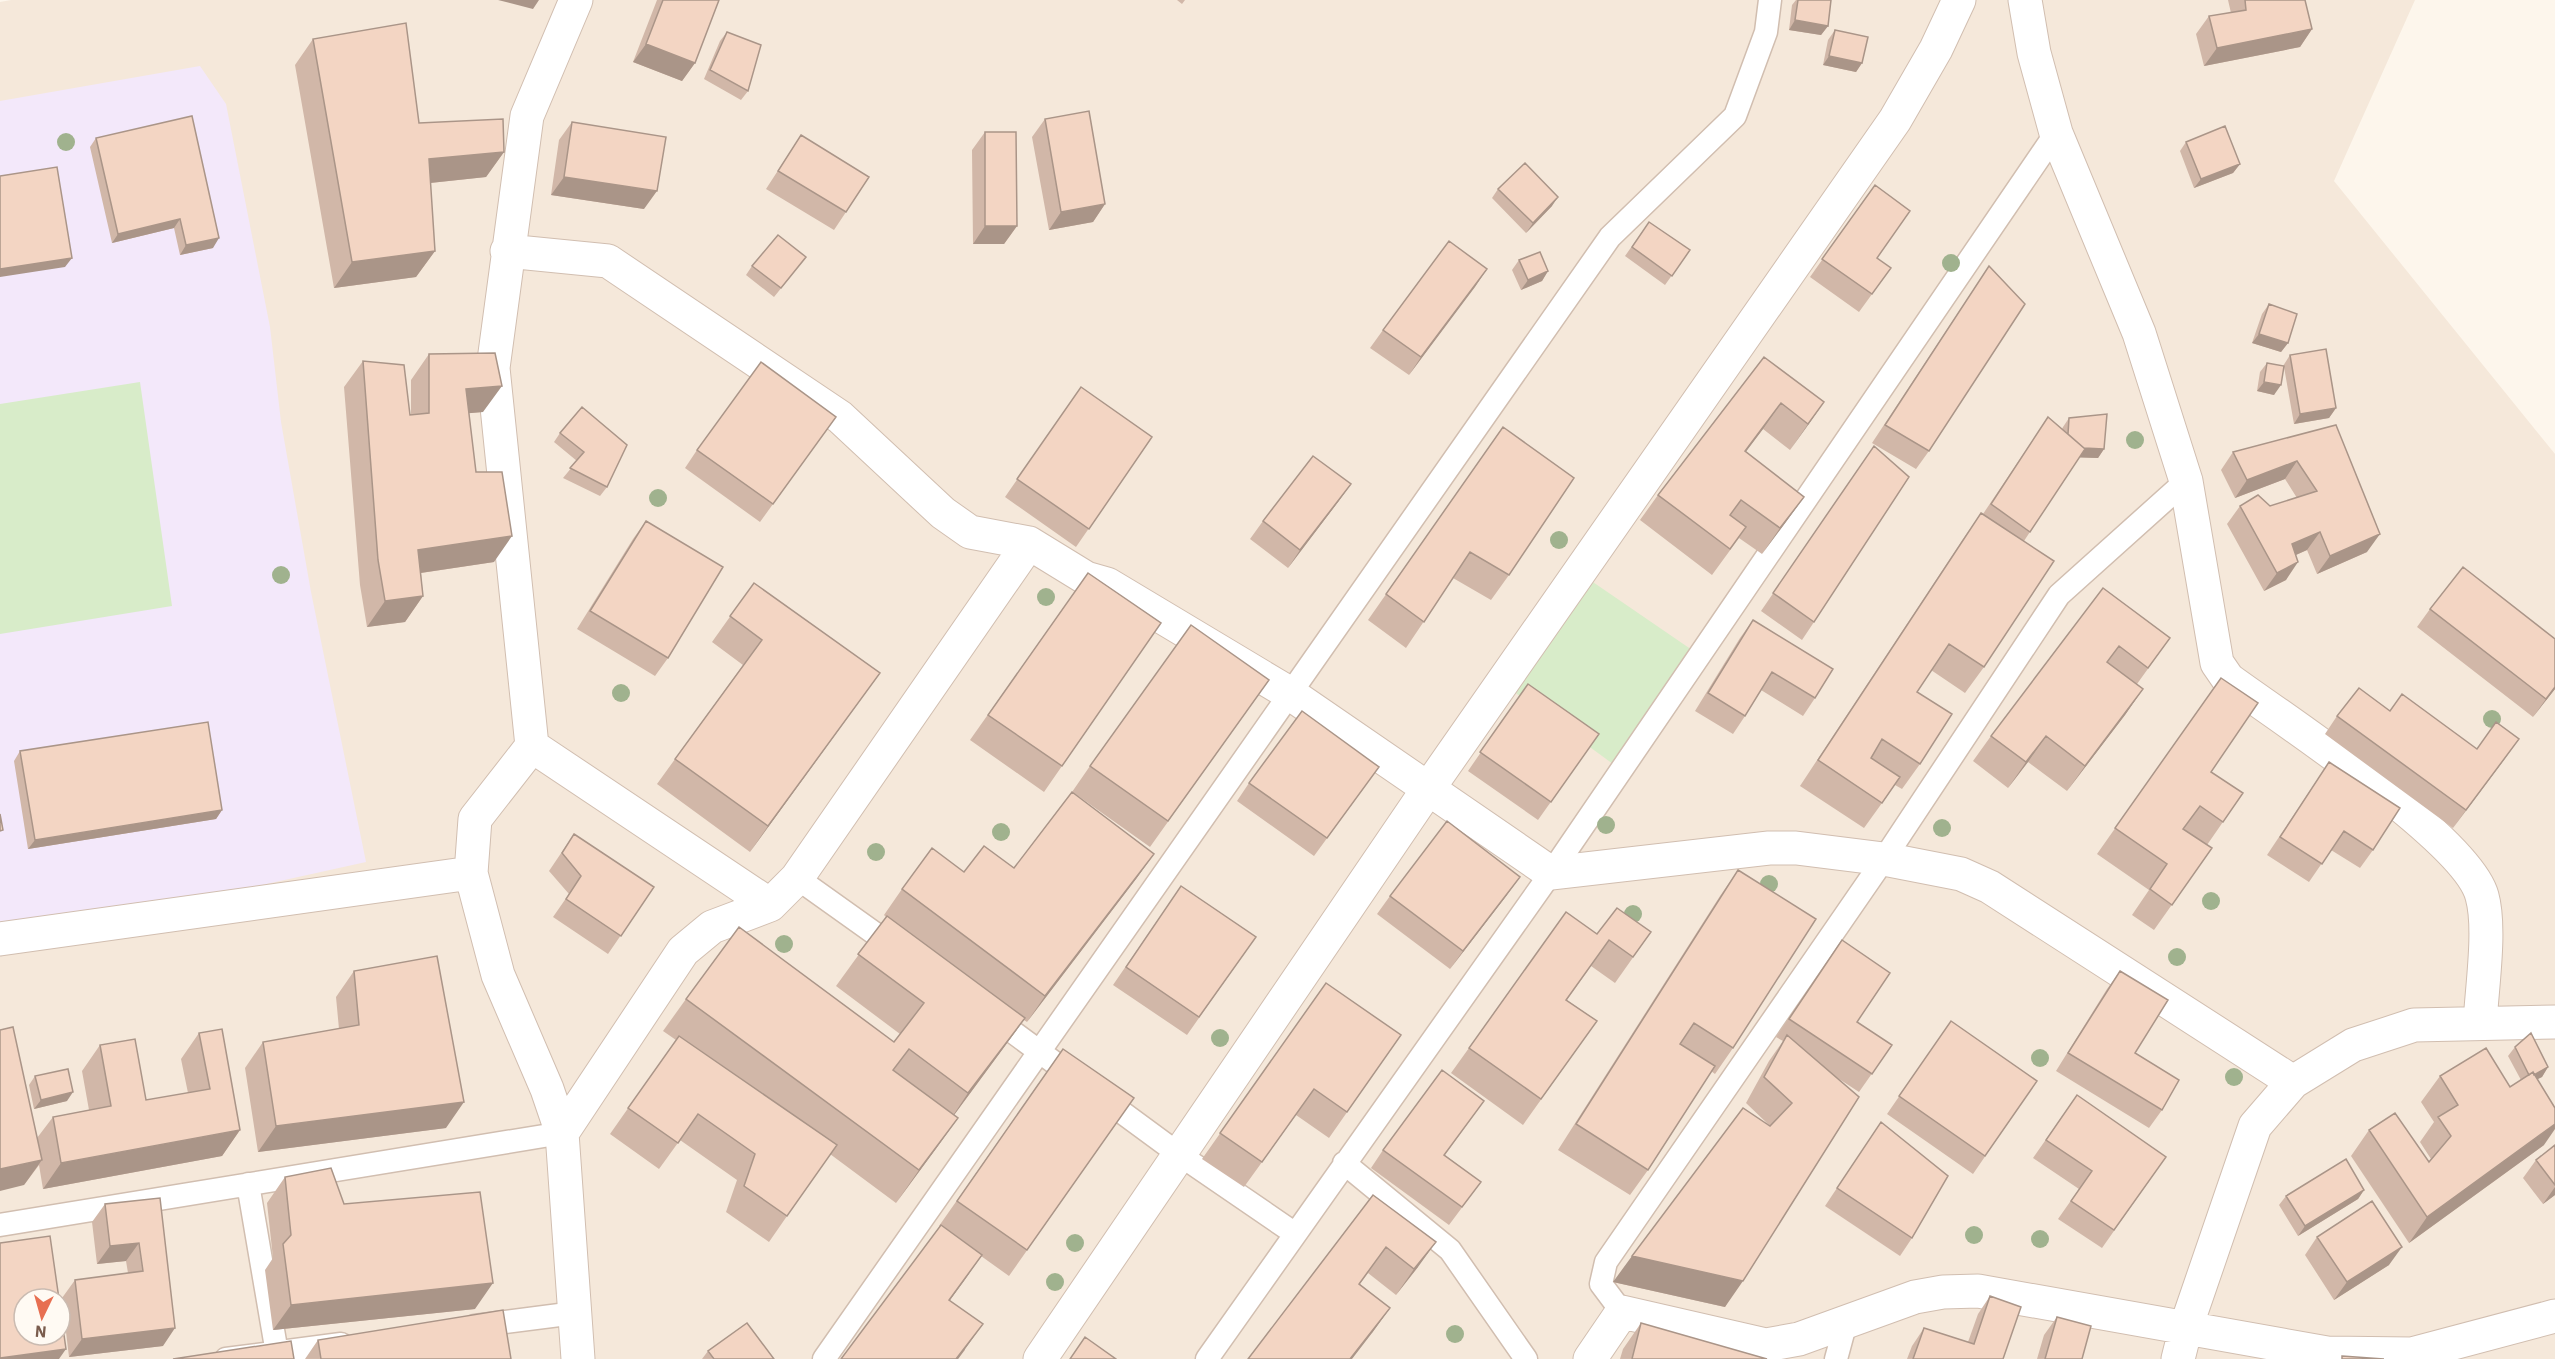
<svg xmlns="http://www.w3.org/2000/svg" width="2555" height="1359" viewBox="0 0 2555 1359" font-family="'IBM Plex Sans',sans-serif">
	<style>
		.residential { fill: #f5e8da; fill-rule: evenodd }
		.education { fill: #f3e8fa }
		.green { fill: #d8ecc9 }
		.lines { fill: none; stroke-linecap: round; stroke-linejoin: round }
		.service-casing { stroke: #d1beb0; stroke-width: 25 }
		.minor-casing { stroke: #d1beb0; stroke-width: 35 }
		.service { stroke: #fff; stroke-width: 22 }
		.minor { stroke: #fff; stroke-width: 33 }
		.tree { fill: #a0b28e }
		.wall { fill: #d1b7a8 }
		.shaded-wall { fill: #aa9588 }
		.building { fill: #f3d5c3; stroke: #aa9588; stroke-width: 1.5 }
	</style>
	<rect width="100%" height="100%" fill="#fdf6ec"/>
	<path class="residential" d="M11 0H2415L2334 181 2555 454V1359H0V2ZM24 1299H60V1335H24Z"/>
	<path class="education" d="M200 66 226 104 270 327 281 422 311 592 366 862 216 895 0 925V101Z"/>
	<path class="green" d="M140 382 172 606 0 634V404Z
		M1587 578 1695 652 1613 764 1513 691Z"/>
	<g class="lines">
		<defs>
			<path id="service" d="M797 878 898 950
				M991 1016 1180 1155 1294 1233
				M1344 1163 1450 1250 1526 1359
				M248 1184 278 1359
				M0 1225 562 1133
				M1622 1312 1601 1284 1606 1262 1884 859 2059 595 2186 481
				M475 1326 575 1313
				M226 1359 341 1344
				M824 1359 1610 237 1735 116 1766 32 1770 0
				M1207 1359 1551 873 2056 133
				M1836 1359 1846 1322"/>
			<path id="minor" d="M576 0 527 116 493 368 532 746 475 819 471 873 498 975 547 1089 562 1133 578 1359
				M2025 0 2034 53 2056 133 2139 333 2186 481 2217 663 2228 679C2281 718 2467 839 2482 896 2491 928 2482 987 2480 1023
				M507 251 608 261 840 417 943 513 970 532 1029 543 1086 578 1107 584 1289 693 1551 873 1769 848H1796L1884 859 1961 874 1990 887 2293 1082
				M532 746 770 905
				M0 939 471 873
				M562 1133 683 951 712 927 770 905 797 878 1029 543
				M1040 1359 1428 789 1895 120 1936 49 1959 0
				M1590 1359 1622 1312 1766 1345 1799 1339 1915 1297 1943 1292 1978 1291 2327 1353 2412 1354 2555 1316
				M2178 1359 2186 1327 2255 1126 2293 1082 2353 1045 2414 1025 2555 1022"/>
		</defs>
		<use href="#service" class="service-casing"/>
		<use href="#minor" class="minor-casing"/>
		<use href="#service" class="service"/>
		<use href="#minor" class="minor"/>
	</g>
	<g class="tree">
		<circle cx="66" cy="142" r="9"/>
		<circle cx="1951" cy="263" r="9"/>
		<circle cx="2135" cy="440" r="9"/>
		<circle cx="658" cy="498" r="9"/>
		<circle cx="1559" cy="540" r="9"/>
		<circle cx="281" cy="575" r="9"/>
		<circle cx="1046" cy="597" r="9"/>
		<circle cx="621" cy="693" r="9"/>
		<circle cx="2492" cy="719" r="9"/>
		<circle cx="1606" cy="825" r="9"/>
		<circle cx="1942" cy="828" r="9"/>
		<circle cx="1001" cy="832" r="9"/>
		<circle cx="876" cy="852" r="9"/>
		<circle cx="1769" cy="884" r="9"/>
		<circle cx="2211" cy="901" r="9"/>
		<circle cx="1633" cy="914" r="9"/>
		<circle cx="784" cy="944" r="9"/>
		<circle cx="2177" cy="957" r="9"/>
		<circle cx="1220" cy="1038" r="9"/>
		<circle cx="2040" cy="1058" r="9"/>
		<circle cx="2234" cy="1077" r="9"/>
		<circle cx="1974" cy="1235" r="9"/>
		<circle cx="2040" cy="1239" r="9"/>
		<circle cx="1075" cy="1243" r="9"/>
		<circle cx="1055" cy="1282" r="9"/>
		<circle cx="1455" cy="1334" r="9"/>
	</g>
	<path class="wall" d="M657 0H719L695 63 682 81 633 62Z
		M1177 0H1185L1182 4Z
		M1796 0H1831L1828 26 1821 35 1789 30 1792 5Z
		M2228 0H2305L2312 29 2300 47 2204 66 2196 34 2209 16 2231 13Z
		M1835 30 1862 63 1856 72 1823 65 1828 40Z
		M727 32 748 91 741 100 704 79 720 41Z
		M313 39 419 123 504 152 486 177 430 183 435 251 416 277 334 288 295 65Z
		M1045 119 1105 204 1093 222 1049 230 1032 137Z
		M572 122 644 209 551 195 559 140Z
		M985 132 1017 226 1004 244H973L972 150Z
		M801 135 846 212 834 230 766 189Z
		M96 138 213 248 180 255 174 228 112 243 90 147Z
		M2186 142 2240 164 2233 173 2194 188 2180 151Z
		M1875 185 1877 259 1891 268 1859 312 1810 277Z
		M1498 189 1552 206 1526 233 1492 198Z
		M1649 222 1690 250 1665 285 1625 256Z
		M1519 260 1548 271 1542 281 1521 290 1512 270Z
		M752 266H799L774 297 746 275Z
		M1989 266 1929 451 1916 469 1872 443Z
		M1487 269 1409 375 1370 348 1383 330Z
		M2269 304 2288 343 2281 352 2252 343 2262 314Z
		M429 354 483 412 469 413 476 472 494 562 421 573 423 596 405 622 367 627 360 585 344 387 363 361 411 415V380Z
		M2290 355 2336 408 2329 418 2294 424 2284 367 2274 395 2257 391 2260 372 2267 363 2283 366Z
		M1764 357 1824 402 1790 450 1763 429 1745 452 1804 497 1762 554 1739 538 1712 575 1640 520 1658 495Z
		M1081 387 1152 437 1076 547 1005 497Z
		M582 407 607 487 600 496 563 478 577 461 554 442 560 433Z
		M836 417 760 522 685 468 697 450Z
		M2048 417 2062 429 2063 427 2069 418 2104 449 2098 458 2079 457 2024 541 1984 667 1965 693 1931 670 1917 692 1920 764 1902 789 1895 785 1864 828 1800 786 1963 539 1981 513 1983 514Z
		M2336 425 2367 552 2317 574 2307 550 2296 555 2286 580 2264 591 2227 524 2240 506H2270L2297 498 2285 479 2235 498 2221 470 2233 452Z
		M1503 427 1509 575 1491 600 1453 578 1406 648 1368 620Z
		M1874 446 1814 622 1802 640 1761 611Z
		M1351 484 1338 502 1288 568 1250 539 1263 521Z
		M646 521 668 658 655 676 577 629 633 539Z
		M1088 573 1161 623 1044 792 970 740Z
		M754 583 880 673 750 852 657 784 743 665 712 642Z
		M2103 588 2170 638 2137 684 2143 689 2125 715 2067 791 2028 762 2008 788 1973 761 1991 736Z
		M2430 609 2555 689 2533 717 2417 627Z
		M1753 620 1815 698 1803 716 1761 690 1745 716 1733 734 1695 711 1740 638Z
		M2221 678 2211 772 2243 793 2207 845 2212 848 2154 930 2132 915 2149 890 2097 854Z
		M1269 680 1150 847 1074 793 1154 854 1136 879 1027 1022 1024 1020 1002 1050 954 1115 958 1118 935 1150 896 1203 830 1154 769 1242 726 1212 737 1180 680 1140 659 1169 610 1134 676 1040 663 1031 686 999 894 1042 900 1034 836 986 886 917 884 915 902 889 964 872 1014 868 1072 792 1090 766Z
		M1528 684 1599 734 1538 820 1468 771Z
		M2337 716 2477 749 2506 757 2453 828 2325 734Z
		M20 751 222 810 216 819 28 849 14 761Z
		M2329 762 2373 850 2360 868 2331 850 2309 882 2267 855Z
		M1249 783 1366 785 1314 856 1237 801Z
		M574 834 654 887 608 954 553 917 569 894 549 871Z
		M1738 870 1733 1048 1715 1074 1711 1071 1648 1170 1630 1195 1558 1150 1720 896Z
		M1181 886 1256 937 1187 1035 1113 985Z
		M1507 895 1450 969 1377 914 1390 896Z
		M1651 932 1615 983 1591 966 1567 1000 1597 1021 1523 1125 1451 1073 1469 1048 1597 934Z
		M1842 940 1857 1022 1892 1045 1859 1092 1836 1077 1725 1307 1613 1282 1770 1126 1746 1103 1769 1061 1783 1041 1776 1037Z
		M354 971 446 1128 258 1152 245 1068 263 1042 339 1029 336 997Z
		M2120 971 2135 1053 2162 1110 2149 1128 2056 1071 2107 989Z
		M1326 983 1401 1035 1329 1138 1296 1115 1244 1187 1202 1159Z
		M1951 1021 2037 1081 1973 1174 1887 1114Z
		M199 1033 240 1130 222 1156 43 1189 39 1165 24 1185 37 1138 53 1117 89 1110 82 1071 100 1045 146 1100 188 1093 181 1059Z
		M2515 1047 2548 1067 2542 1077 2537 1079 2544 1145 2409 1243 2351 1156 2369 1130 2429 1162 2431 1159 2420 1142 2434 1122 2421 1102 2440 1076 2510 1087 2521 1080 2508 1056Z
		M1063 1049 1134 1098 1009 1276 981 1256 950 1300 965 1350 958 1359H841L940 1227 939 1226Z
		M35 1076 67 1101 34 1109 29 1085Z
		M2077 1095 2166 1157 2102 1248 2058 1219 2079 1189 2033 1158Z
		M1484 1101 1445 1155 1481 1182 1449 1225 1371 1168 1383 1150Z
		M1881 1122 1912 1238 1900 1256 1825 1206Z
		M2555 1145V1195L2543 1204 2523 1178 2536 1160Z
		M285 1177 344 1204 475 1309 273 1330 265 1270 273 1258 267 1203Z
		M2364 1190 2358 1199 2298 1236 2279 1205 2286 1196Z
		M1373 1195 1418 1267 1396 1295 1368 1273 1360 1284 1390 1308 1372 1333 1248 1359Z
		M160 1198 163 1346 69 1357 62 1298 75 1280 128 1273 126 1261 97 1264 92 1222 105 1204Z
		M2317 1237 2389 1265 2334 1300 2305 1255Z
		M1990 1296 2003 1359H1907L1912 1346 1924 1328 1968 1342 1978 1314Z
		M2057 1317 2082 1359H2037L2044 1335Z
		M1641 1323 1767 1359H1620L1623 1349Z
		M318 1340 511 1359H305Z
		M708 1351 774 1359H702Z"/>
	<path class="shaded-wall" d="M498 0H539L533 9Z
		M1795 20 1828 26 1821 35 1789 30Z
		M2312 29 2300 47 2204 66 2217 48Z
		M646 44 695 63 682 81 633 62Z
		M1829 56 1862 63 1856 72 1823 65Z
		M504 152 486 177 411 185 429 159Z
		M2240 164 2233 173 2194 188 2201 179Z
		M564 177 657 191 644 209 551 195Z
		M1558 197 1552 206 1526 233 1533 223Z
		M1105 204 1093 222 1049 230 1061 212Z
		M180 219 174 228 112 243 118 234Z
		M985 226H1017L1004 244H973Z
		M219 238 213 248 180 255 186 245Z
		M435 251 416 277 334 288 352 262Z
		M72 258 65 267 0 277V269Z
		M1487 269 1475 287 1409 375 1421 357Z
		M1548 271 1542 281 1521 290 1528 280Z
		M2259 334 2288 343 2281 352 2252 343Z
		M2264 382 2281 385 2274 395 2257 391Z
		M502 386 483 412 448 415 466 389Z
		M1824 402 1806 428 1790 450 1808 424Z
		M1781 403 1763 429 1727 477 1745 451Z
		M2336 408 2329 418 2294 424 2300 414Z
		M2067 447 2104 449 2098 458 2061 457Z
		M2297 461 2285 479 2235 498 2247 480Z
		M1351 484 1338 502 1288 568 1300 550Z
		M1804 497 1786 522 1762 554 1780 528Z
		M2320 532 2307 550 2280 562 2292 544Z
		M2380 534 2367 552 2317 574 2330 556Z
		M512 536 494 562 400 576 418 550Z
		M2298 562 2286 580 2264 591 2277 573Z
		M423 596 405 622 367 627 385 601Z
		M880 673 861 699 750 852 768 826Z
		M2555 687V689L2533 717 2546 699Z
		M2143 689 2125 715 2067 791 2085 766Z
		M2046 736 2028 762 2008 788 2026 762Z
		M2519 739 2506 757 2453 828 2466 810Z
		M222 810 216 819 28 849 35 840Z
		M1154 854 1136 879 1027 1022 1045 996Z
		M1520 877 1507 895 1450 969 1463 951Z
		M1025 1018 1002 1050 946 1126 968 1093Z
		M2548 1067 2542 1077 2524 1086 2530 1076Z
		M73 1092 67 1101 34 1109 41 1100Z
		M464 1102 446 1128 258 1152 276 1126Z
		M958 1118 935 1150 896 1203 919 1170Z
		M2555 1124V1129L2544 1145 2409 1243 2427 1217Z
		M240 1130 222 1156 43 1189 61 1163Z
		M42 1160 24 1185 0 1191V1169Z
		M2555 1187V1195L2543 1204Z
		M2364 1190 2358 1199 2298 1236 2305 1226Z
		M1436 1242 1418 1267 1396 1295 1414 1269Z
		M139 1243 126 1261 97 1264 110 1246Z
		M2402 1247 2389 1265 2334 1300 2347 1282Z
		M982 1255 964 1281 931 1326 949 1300Z
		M1632 1256 1743 1281 1725 1307 1613 1282Z
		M493 1283 475 1309 273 1330 291 1305Z
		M1390 1308 1372 1333 1352 1359H1350Z
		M983 1324 958 1359H956Z
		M175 1328 163 1346 69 1357 82 1339Z
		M66 1349 59 1359H0V1358Z"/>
	<path class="building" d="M663 0H719L695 63 646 44Z
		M1798 0H1831L1828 26 1795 20Z
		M2245 0H2305L2312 29 2217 48 2209 16 2246 10Z
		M406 23 419 123 503 119 504 152 429 159 435 251 352 262 313 39Z
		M1835 30 1868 37 1862 63 1829 56Z
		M727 32 761 45 748 91 710 70Z
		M1089 111 1105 204 1061 212 1045 119Z
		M192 116 219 238 186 245 180 219 118 234 96 138Z
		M572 122 666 137 657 191 564 177Z
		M2225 126 2240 164 2201 179 2186 142Z
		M985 132H1016L1017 226H985Z
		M801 135 869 177 846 212 778 171Z
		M1525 163 1558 197 1533 223 1498 189Z
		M57 167 72 258 0 269V176Z
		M1875 185 1910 211 1877 258 1891 268 1872 294 1822 259Z
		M1649 222 1690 250 1672 276 1632 247Z
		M778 235 806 257 781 288 752 266Z
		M1449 241 1487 269 1421 357 1383 330Z
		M1540 252 1548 271 1528 280 1519 260Z
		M1989 266 2025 304 1929 451 1885 425Z
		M2269 304 2297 314 2288 343 2259 334Z
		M2326 349 2336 408 2300 414 2290 355Z
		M495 353 502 386 466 389 476 472H502L512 536 418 550 423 596 385 601 378 560 363 361 404 365 410 415 429 413V354Z
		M1764 357 1824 402 1808 424 1781 403 1745 451 1804 497 1780 528 1741 500 1730 515 1746 527 1730 549 1658 495Z
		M761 362 836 417 773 504 697 450Z
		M2267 363 2284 366 2281 385 2264 382Z
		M1081 387 1152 437 1089 529 1017 479Z
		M582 407 627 445 607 487 570 468 584 452 560 433Z
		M2107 414 2104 449 2084 448 2068 434 2069 418Z
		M2048 417 2085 449 2030 532 1991 504Z
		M2336 425 2380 534 2330 556 2320 532 2292 544 2298 562 2277 573 2240 506 2258 495 2270 506 2317 491 2297 461 2247 480 2233 452Z
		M1503 427 1574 478 1509 575 1470 552 1424 622 1386 594Z
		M1874 446 1909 477 1814 622 1773 593Z
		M1313 456 1351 484 1300 550 1263 521Z
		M1981 513 2054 561 1984 667 1949 644 1917 692 1952 714 1920 764 1882 739 1871 758 1900 777 1882 803 1818 760Z
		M646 521 723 567 668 658 590 611Z
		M2463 567 2555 639V687L2546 699 2430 609Z
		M1088 573 1161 623 1062 766 988 715Z
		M754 583 880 673 768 826 675 759 762 640 730 616Z
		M2103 588 2170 638 2148 668 2119 646 2107 662 2143 689 2085 766 2046 736 2026 762 1991 736Z
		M1753 620 1833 669 1815 698 1772 672 1745 716 1708 693Z
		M1191 625 1269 680 1168 821 1090 766Z
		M2221 678 2258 703 2211 772 2243 793 2223 822 2200 806 2183 829 2212 848 2172 905 2150 889 2167 864 2115 828Z
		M1528 684 1599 734 1551 802 1480 752Z
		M2359 688 2390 711 2402 694 2477 749 2496 722 2519 739 2466 810 2337 716Z
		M1302 711 1379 767 1327 838 1249 783Z
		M208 722 222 810 35 840 20 751Z
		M2329 762 2400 808 2373 850 2344 831 2322 864 2280 837Z
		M1072 792 1154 854 1045 996 902 889 932 848 964 872 984 846 1014 868Z
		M0 814 3 830 0 831Z
		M1447 821 1520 877 1463 951 1390 896Z
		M574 834 654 887 621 936 566 899 581 876 562 853Z
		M1738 870 1816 919 1733 1048 1694 1023 1680 1044 1715 1066 1648 1170 1576 1124Z
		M1181 886 1256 937 1199 1017 1126 967Z
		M1617 908 1651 932 1633 957 1609 940 1566 1000 1597 1021 1541 1099 1469 1048 1566 912 1597 934Z
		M887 916 1025 1018 968 1093 909 1049 893 1070 958 1118 919 1170 686 999 739 927 894 1042 924 1003 858 954Z
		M1842 940 1890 973 1857 1022 1892 1045 1872 1074 1789 1019Z
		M437 956 464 1102 276 1126 263 1042 359 1025 354 971Z
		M2120 971 2168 1000 2135 1053 2179 1080 2162 1110 2068 1053Z
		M1326 983 1401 1035 1347 1112 1314 1089 1262 1162 1220 1133Z
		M1951 1021 2037 1081 1985 1156 1899 1096Z
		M13 1027 42 1160 0 1169V1030Z
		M222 1029 240 1130 61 1163 53 1117 111 1106 100 1045 135 1039 146 1100 210 1089 199 1033Z
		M2531 1033 2548 1067 2534 1075 2533 1072 2529 1075 2515 1047Z
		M1787 1035 1859 1097 1743 1281 1632 1256 1743 1108 1770 1126 1792 1103 1764 1077Z
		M679 1036 837 1145 787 1216 744 1186 755 1154 698 1114 678 1143 628 1108Z
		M2486 1048 2510 1087 2533 1072 2555 1108V1124L2427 1217 2369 1130 2395 1113 2429 1162 2451 1136 2438 1117 2458 1105 2440 1076Z
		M1063 1049 1134 1098 1027 1250 957 1201Z
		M68 1069 73 1092 41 1100 35 1076Z
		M1442 1070 1484 1101 1444 1155 1481 1182 1462 1207 1383 1150Z
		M2077 1095 2166 1157 2114 1230 2071 1201 2092 1171 2046 1140Z
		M1881 1122 1948 1176 1912 1238 1837 1188Z
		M2555 1145V1185L2536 1160Z
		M2346 1159 2364 1190 2305 1226 2286 1196Z
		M331 1168 344 1204 480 1192 493 1283 291 1305 283 1244 291 1235 285 1177Z
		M1373 1195 1436 1242 1414 1269 1386 1247 1359 1284 1390 1308 1350 1359H1248Z
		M160 1198 175 1328 82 1339 75 1280 143 1271 139 1243 110 1246 105 1204Z
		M2372 1201 2402 1247 2347 1282 2317 1237Z
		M941 1225 982 1255 949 1300 983 1324 956 1359H841Z
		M50 1236 59 1299H24V1335H60V1307L66 1349 0 1358V1243Z
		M1990 1296 2021 1307 2003 1359H1913L1924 1328 1974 1344Z
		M503 1310 511 1359H321L318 1340Z
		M2057 1317 2091 1326 2082 1359H2045Z
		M747 1323 774 1359H714L708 1351Z
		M1641 1323 1767 1359H1632Z
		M1085 1337 1116 1359H1070Z
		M291 1341 294 1359H173Z
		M2342 1356 2384 1359H2342Z"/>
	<g transform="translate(42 1317) rotate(185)"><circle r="28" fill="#fffaf3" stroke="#cabbb1" stroke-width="1.5"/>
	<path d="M0-4.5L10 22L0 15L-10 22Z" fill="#e76f51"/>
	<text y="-9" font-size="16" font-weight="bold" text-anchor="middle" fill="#7a5c4d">N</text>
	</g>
</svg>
